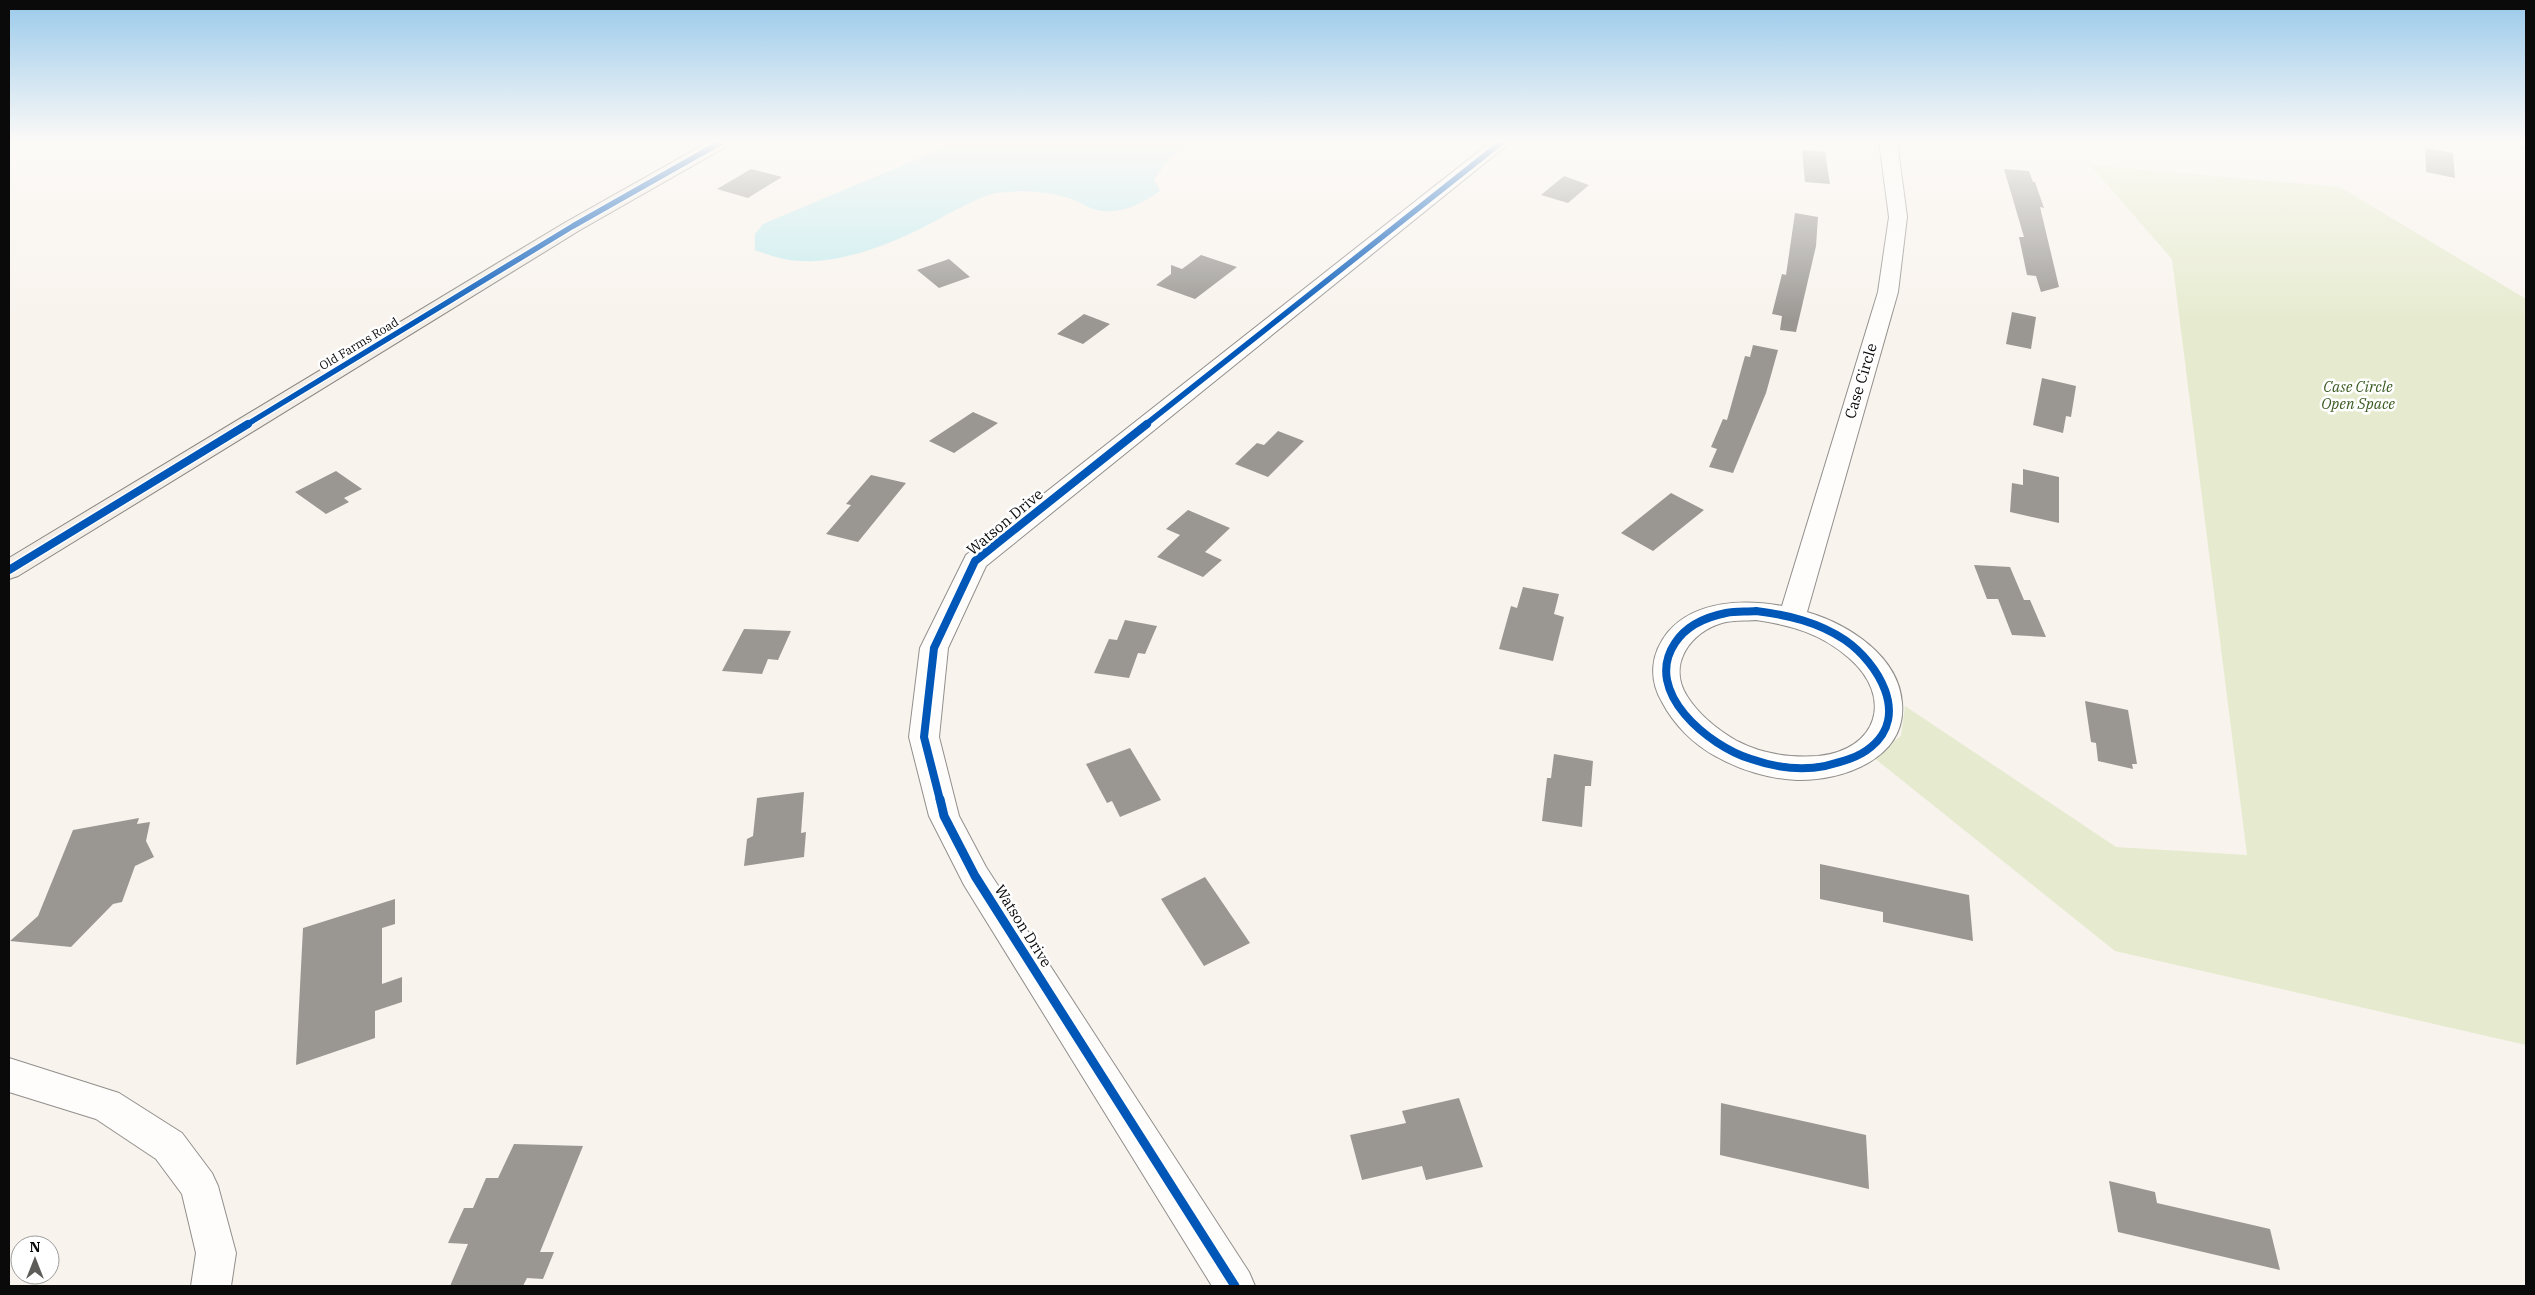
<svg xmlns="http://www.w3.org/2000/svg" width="2535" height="1295" viewBox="0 0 2535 1295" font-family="'IBM Plex Serif',serif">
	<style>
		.green { fill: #e6ebcf }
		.water { fill: #c6ebef }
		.building { fill: #9a9793 }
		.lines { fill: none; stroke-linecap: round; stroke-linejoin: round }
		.street-casing { stroke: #918f8c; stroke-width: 2 }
		.secondary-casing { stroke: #888683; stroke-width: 2 }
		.street { fill: #fefdfc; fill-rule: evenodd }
		.secondary { fill: #f3efe8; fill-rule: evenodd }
		.cycleway-far2-casing { stroke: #fff; stroke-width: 8 }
		.cycleway-far1-casing { stroke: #fff; stroke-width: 11 }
		.cycleway-casing { stroke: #fff; stroke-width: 12 }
		.cycleway-far2 { stroke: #0057b8; stroke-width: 5.5 }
		.cycleway-far1 { stroke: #0057b8; stroke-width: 8 }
		.cycleway { stroke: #0057b8; stroke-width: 9 }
		.labels { text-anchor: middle; stroke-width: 5; stroke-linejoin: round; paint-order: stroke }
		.far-street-label { font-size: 12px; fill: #0a0a0a; stroke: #fff }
		.street-label { font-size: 15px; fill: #0a0a0a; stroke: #fff }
		.park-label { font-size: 15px; font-style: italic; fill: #3a5b21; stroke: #fff }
	</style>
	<rect width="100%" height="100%" fill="#f8f3ed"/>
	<path class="green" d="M2090 165 2340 187 2526 299V1045L2115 951 1873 757 1901 736 1905 706 2116 847 2247 855 2172 259Z"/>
	<path class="water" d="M960 141H1202L1171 157 1154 179 1160 191C1142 204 1116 217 1093 209 1083 205 1075 199 1065 197 1044 191 1019 190 997 193 982 195 950 213 935 221 899 241 845 263 803 261 786 261 771 256 755 250V234L763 224Z"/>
	<path class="building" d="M2425 148 2453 153 2455 178 2426 172Z
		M1802 150 1825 152 1830 184 1805 182Z
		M751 169 782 177 748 198 717 189Z
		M2004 169 2029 171 2033 182H2035L2044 208 2040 207 2059 287 2041 292 2036 276 2027 275 2019 237H2024Z
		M1564 176 1589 185 1568 203 1541 195Z
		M1795 213 1818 217 1816 246 1796 332 1780 330 1782 316 1772 314 1782 274 1786 275Z
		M1201 255 1237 267 1195 299 1156 285 1171 274V265L1182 269Z
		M949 259 970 277 939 288 917 270Z
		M2012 312 2036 317 2031 349 2006 344Z
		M1084 314 1110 324 1083 344 1057 334Z
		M1753 345 1778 350 1766 393 1733 473 1709 467 1717 449 1711 447 1723 419 1727 420 1745 356 1750 357Z
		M2042 378 2076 386 2071 417 2066 416 2063 433 2033 425Z
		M973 412 998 423 954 453 929 441Z
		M1278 431 1304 441 1268 477 1235 464 1257 443 1264 445Z
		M2023 469 2059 477V523L2010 512 2012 483 2023 485Z
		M336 471 362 489 344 498 349 502 326 514 295 492Z
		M871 475 906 483 858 542 826 534 851 505 846 504Z
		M1671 493 1704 510 1653 551 1621 533Z
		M1188 510 1230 528 1205 552 1222 560 1203 577 1157 557 1180 535 1166 529Z
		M1974 565 2010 567 2024 600H2030L2046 637 2012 635 1998 599H1987Z
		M1523 587 1559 594 1554 614 1564 617 1553 661 1499 649 1511 606 1517 608Z
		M1125 620 1157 626 1145 654 1138 653 1129 678 1094 673 1109 639 1117 640Z
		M744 629 791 631 778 660 768 659 762 674 722 671Z
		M2085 701 2128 710 2137 764H2132L2133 769 2098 761 2096 743 2091 742Z
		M1130 748 1161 800 1120 817 1112 801 1107 803 1086 764Z
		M1554 754 1593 761 1591 786H1585L1582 827 1542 821 1547 778H1551Z
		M804 792 801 833 806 832 804 857 744 866 747 839 753 836 757 798Z
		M139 818 137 824 150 822 146 841 154 857 135 866 122 902 113 904 71 947 10 941 38 916 73 830Z
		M1820 864 1969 895 1973 941 1883 922V912L1820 899Z
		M1205 877 1250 943 1204 966 1161 899Z
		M395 899V924L382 928V984L402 977V1002L375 1011V1038L296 1065 303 928Z
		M1459 1098 1483 1167 1426 1180 1422 1166 1362 1180 1350 1135 1406 1123 1402 1111Z
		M1721 1103 1866 1135 1869 1189 1720 1155Z
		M514 1144 583 1146 540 1252H554L543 1279 527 1278 523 1286H450L468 1244 448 1243 464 1208H473L486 1178H498Z
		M2109 1181 2155 1192 2157 1203 2270 1229 2280 1270 2118 1232Z"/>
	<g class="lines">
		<defs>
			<path id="street" d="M1492 141H1512L986 566 948 648 939 737 959 816 986 867 1249 1272 1255 1286H1212L964 885 929 816 909 737 920 648 966 555Z
				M1879 141H1897L1907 217 1898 292 1807 612C1848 624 1899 656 1902 703 1907 759 1842 781 1797 780 1770 779 1740 770 1717 757 1694 745 1674 725 1662 702 1648 678 1651 653 1668 632 1695 600 1745 599 1782 606L1878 292 1889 217ZM1756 620C1791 625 1822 634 1849 658 1894 697 1878 750 1818 756 1790 758 1762 754 1737 741 1718 730 1699 715 1687 696 1667 664 1691 632 1722 623 1733 620 1745 621 1756 620Z
				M2512 141H2526V148L2515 145Z
				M9 1058 119 1093 182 1133 212 1173 218 1186 236 1253 231 1286H191L196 1253 182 1194 156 1159 96 1119 9 1092Z"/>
			<path id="secondary" d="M710 141H732L729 145 580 230 18 576 9 579V558L566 222Z"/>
		</defs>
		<use href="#street" class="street-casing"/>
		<use href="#secondary" class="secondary-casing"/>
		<use href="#street" class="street"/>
		<use href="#secondary" class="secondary"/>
		<defs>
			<path id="cycleway-far2" d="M246 425 573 226 723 141
				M1145 425 1503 141"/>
			<path id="cycleway-far1" d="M9 570 248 424
				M1756 611C1788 615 1818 622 1845 640 1878 663 1910 715 1871 747 1858 758 1841 762 1825 766 1801 771 1774 767 1751 759 1709 746 1642 692 1675 643 1686 626 1706 617 1726 613 1736 611 1746 612 1756 611Z
				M940 800 924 737 934 648 975 561 1147 424"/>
			<path id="cycleway" d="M940 799 944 816 975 876 1235 1286"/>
		</defs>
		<use href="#cycleway-far2" class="cycleway-far2-casing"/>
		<use href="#cycleway-far1" class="cycleway-far1-casing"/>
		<use href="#cycleway" class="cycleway-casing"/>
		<use href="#cycleway-far2" class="cycleway-far2"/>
		<use href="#cycleway-far1" class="cycleway-far1"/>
		<use href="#cycleway" class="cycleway"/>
	</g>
	<linearGradient id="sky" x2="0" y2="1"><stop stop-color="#9acaeb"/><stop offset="0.44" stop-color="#fcfaf7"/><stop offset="1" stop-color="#fcfaf7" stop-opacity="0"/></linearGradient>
	<rect width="2535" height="322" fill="url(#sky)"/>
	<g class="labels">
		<g class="far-street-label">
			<text transform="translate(359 344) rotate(-31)" y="4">Old Farms Road</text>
		</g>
		<g class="street-label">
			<text transform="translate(1861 381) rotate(-73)" y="5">Case Circle</text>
			<text transform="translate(1005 522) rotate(-40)" y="5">Watson Drive</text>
			<text transform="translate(1023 926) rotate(58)" y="5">Watson Drive</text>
		</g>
		<g class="park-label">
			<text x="2358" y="392">Case Circle<tspan x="2358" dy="17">Open Space</tspan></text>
		</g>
	</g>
	<rect width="2535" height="1295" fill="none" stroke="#0a0a0a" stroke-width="20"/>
	<g transform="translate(35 1260)"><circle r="24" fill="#ffffff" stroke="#9d9d9d"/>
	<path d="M0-4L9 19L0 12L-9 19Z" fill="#5d5c59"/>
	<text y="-8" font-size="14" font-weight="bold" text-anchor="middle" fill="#0a0a0a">N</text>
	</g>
</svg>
